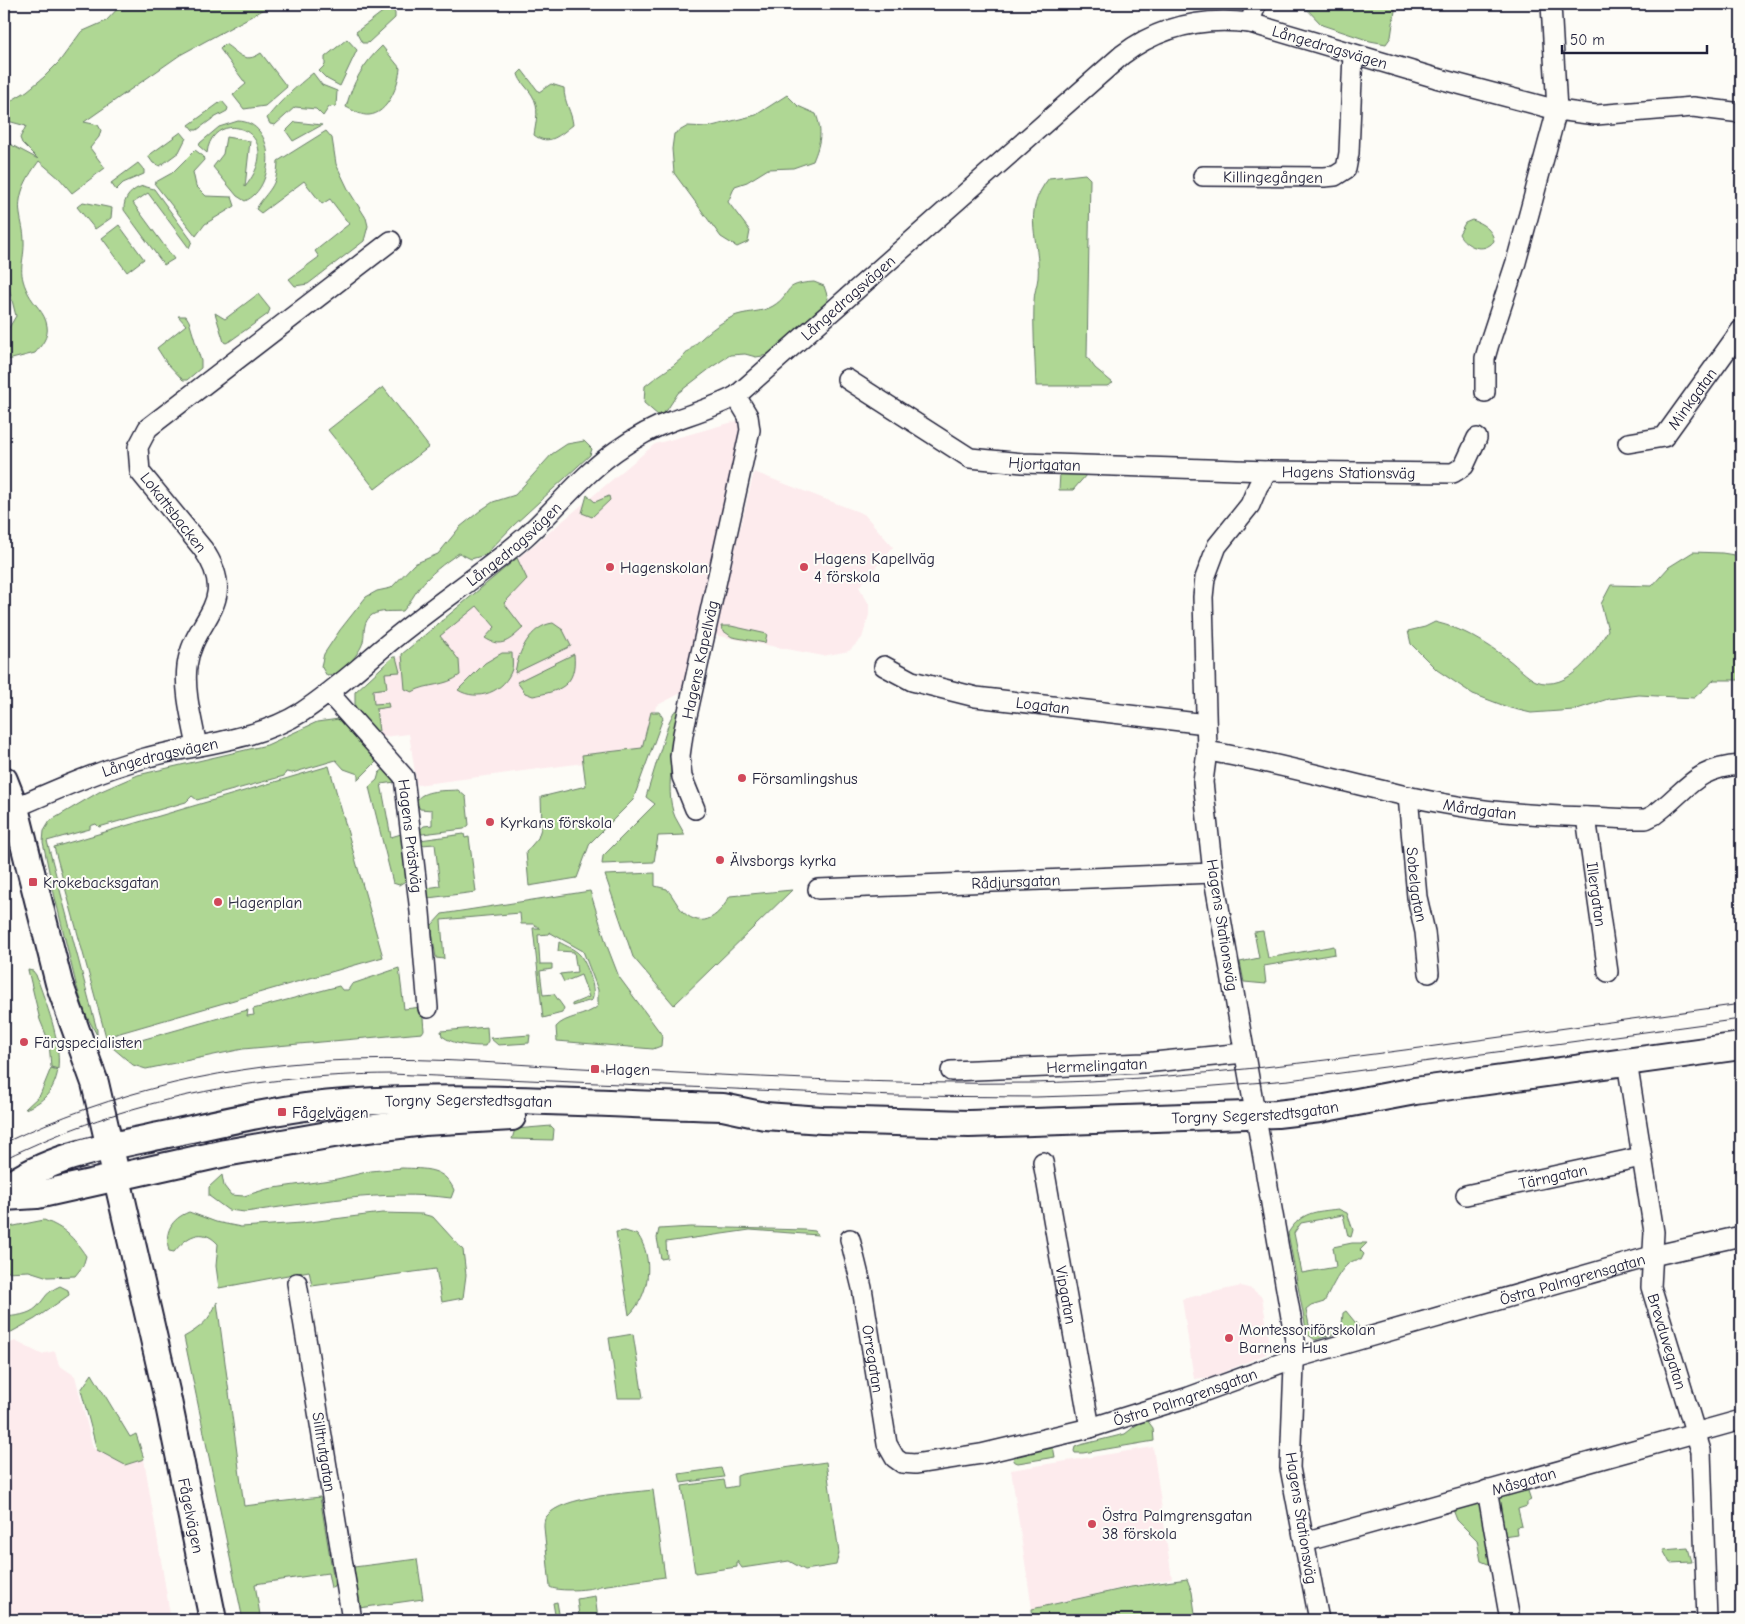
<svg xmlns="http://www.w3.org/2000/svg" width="1745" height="1624" viewBox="0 0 1745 1624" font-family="'Comic Neue',sans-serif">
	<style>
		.built { fill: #fdebed }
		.green { fill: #afd794; stroke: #687c68 }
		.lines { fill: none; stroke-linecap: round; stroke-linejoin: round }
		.street-casing { stroke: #22223b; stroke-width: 22 }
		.secondary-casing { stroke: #22223b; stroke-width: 30 }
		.street { stroke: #fdfcf7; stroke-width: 19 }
		.secondary { stroke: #fdfcf7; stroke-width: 26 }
		.tram { stroke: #22223b; stroke-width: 1 }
		.poi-dot { fill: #d1495b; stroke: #fdfcf7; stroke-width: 2 }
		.labels { text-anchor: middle; stroke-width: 4; stroke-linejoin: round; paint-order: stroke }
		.street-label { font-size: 16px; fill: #22223b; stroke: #fdfcf7 }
		.poi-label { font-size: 16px; fill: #22223b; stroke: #fdfcf7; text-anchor: start }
	</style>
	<rect width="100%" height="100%" fill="#fdfcf7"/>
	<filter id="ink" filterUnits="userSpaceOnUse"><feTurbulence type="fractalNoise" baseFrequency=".02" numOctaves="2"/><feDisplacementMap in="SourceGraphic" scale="10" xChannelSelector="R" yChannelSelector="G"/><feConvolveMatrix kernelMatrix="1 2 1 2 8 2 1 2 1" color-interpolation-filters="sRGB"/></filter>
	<g filter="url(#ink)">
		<path class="built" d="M740 420 744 427 683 692 656 706 645 755 417 785 409 734 375 738 361 689 655 444Z
			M754 472 864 514 893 547 859 587 869 604V615L862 638 849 651 823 656 714 635Z
			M1241 1286 1252 1289 1262 1297 1270 1345 1266 1354 1212 1377 1194 1379 1182 1299Z
			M15 1341 41 1354 55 1351 59 1365 75 1376 93 1448 125 1465 144 1459 171 1620H4V1346Z
			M1153 1447 1172 1579 1131 1586 1032 1609 1011 1470Z"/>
		<path class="green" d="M122 4H274L180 55 84 122 98 125 101 130 99 137 90 148 105 168 72 193 60 179 39 161C28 176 17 193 20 214 21 222 24 231 24 240 25 262 16 269 28 293 34 305 45 312 47 326 49 337 41 346 35 353L4 361V336L16 316 4 269V141L38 159 22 143 20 138 26 126 4 120V105L27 91 44 77 59 62 81 32 106 21Z
			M1302 4H1396L1391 37 1386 44 1370 41 1322 25Z
			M389 7 395 13V18L368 43H362L356 32Z
			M347 39 357 50 340 86 327 79 319 71 325 65V57Z
			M225 44C238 52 244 65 261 53L287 87 265 106 244 109 233 95 246 84 220 49Z
			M382 46 400 68C399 84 388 114 369 115 362 116 352 110 346 107 353 82 363 64 382 46Z
			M522 70 539 92 551 84 564 88C564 103 572 112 573 125 561 134 549 147 534 135 536 122 540 107 532 95 527 87 520 82 518 74Z
			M313 73 322 85 337 91 336 106 329 107 323 116 316 109 295 107 275 125 270 124 267 118C281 100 296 87 313 73Z
			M787 95 798 106 816 114C823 132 820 144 813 161L793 168 768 169 747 182 735 186 728 202 750 231 748 242 737 247 721 237 674 173 672 149 674 134 688 126 708 127 756 115Z
			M222 101 228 108 227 111 212 119 197 130H193L189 125Z
			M238 121C277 122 276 188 245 201L237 196 213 167 223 154 226 137 250 141 245 187C290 131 213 104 207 153L199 146 200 143 219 127Z
			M295 122 322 125 293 141 286 131Z
			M326 131 332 138 336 164 349 191 366 218 368 226 364 241 308 284 295 286 289 279 319 257 315 251 349 224 330 199 322 204 304 181 261 213 256 209C268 189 277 189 278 161Z
			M181 132 186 138 179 152 160 166 153 163 148 156Z
			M195 150 203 156 204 160 193 172 196 186 206 196 232 197 235 206 205 224 196 236 154 183 172 173Z
			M138 163 144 170V174L123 183 116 190 111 183Z
			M1085 174 1090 179 1087 357 1095 368 1113 383 1107 386H1036C1035 358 1033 329 1034 301 1034 293 1037 286 1038 278 1041 240 1020 214 1049 178Z
			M143 186 154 189 192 241 189 248 148 193 133 203 174 259 164 265 124 210C123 198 132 189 143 186Z
			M83 202 112 208 111 218 95 229 77 207Z
			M1472 220C1482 223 1493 230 1494 241 1484 254 1466 247 1459 234L1465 223Z
			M119 225 144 259 127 272 102 238Z
			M814 282 824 286 828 298 824 307 769 355 756 357 745 354 730 355 712 367 678 393 667 410 659 416 644 403 645 386C656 376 671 369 682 358 697 342 712 327 732 317 744 311 762 313 773 306 794 293 780 284 814 282Z
			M258 294 270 309 268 314 230 341 226 343 224 342 215 313 225 319Z
			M178 316H186L189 321 201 361V368L187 380H183L166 362 157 348 186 325Z
			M383 387 429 447 375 489 328 430Z
			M584 441 592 449 590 455 514 525 485 555 471 559 459 553C443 564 431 573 419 588 413 596 410 603 403 611 393 612 380 610 372 615 360 624 367 636 361 647 355 659 340 675 327 676L321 666 324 654 340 630 366 597 377 591 391 588 414 564 438 554 460 527 481 510 493 502 515 495 552 454 567 444Z
			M1060 473 1087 474 1073 490H1059Z
			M587 495 595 502 609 496 610 500 592 517 582 513Z
			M1693 552 1722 553 1741 556V680H1714L1694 698 1639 695 1608 699 1574 710 1531 713 1510 708 1473 694 1437 670 1411 644 1408 631 1425 627 1435 622C1464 629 1485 642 1509 660 1517 666 1527 677 1536 681 1568 693 1595 653 1608 630L1601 604 1611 585 1652 586 1669 567Z
			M517 558 527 579 504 603 523 628C510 640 501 649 485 638L495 627 477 606 440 636 459 660 460 675C445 687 428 683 412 692L405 689 402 654Z
			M553 623 563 630 571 646 515 673C518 652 530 626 553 623Z
			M721 626H731L767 634 765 643 732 637 722 630Z
			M502 653H512C512 658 513 664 512 669 505 692 477 702 458 690L485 663Z
			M574 654C577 686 560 691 533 696L525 693 517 682Z
			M393 657H396L400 672 385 673 387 688 373 690 374 704 388 703 389 707 376 709 379 731H376L355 709V692Z
			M682 708C676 737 663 790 675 817 678 823 682 829 685 835L658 836 654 862 602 864 603 856 655 804 646 797 669 722 674 712Z
			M651 712H659L663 718 633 800 590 843 577 878 529 886 526 852 538 838 542 825 541 797 586 786 582 755 642 748Z
			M339 719 378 760 358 780V774L344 769 336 760 292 773 286 772 284 776 197 800 192 796 186 802 99 827 96 824 90 826V829L47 841 97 1030V1035L85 1013 76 984 51 881 43 842 44 831 50 821 99 792 138 775 267 745 317 722Z
			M329 766 383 957 106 1037 54 847Z
			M385 768 395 782 381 784 391 837 401 834 407 880 399 885 393 883 369 787 377 780 379 773Z
			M458 790 466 797 469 825 464 829 422 834 418 831 424 826 432 825V810L420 809 416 802C421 789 446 791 458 790Z
			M464 834 465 838 469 837 476 892 428 898 426 888 440 886 435 844 421 845 420 840Z
			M655 873V886L667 889C673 896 677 905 683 912 704 931 720 914 730 896L792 890 674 1005 633 957 605 875Z
			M590 891 607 946 619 977 662 1035 661 1046 653 1049 557 1041 556 1027C565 1016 586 1017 598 1006V990L583 951 549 932V934L538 935 540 964H552V969L540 971 543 995 554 994 564 1008 562 1013 543 1018 533 928H540L533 924H521L520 913 441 920 444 959 436 958 431 926 442 914Z
			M1263 931 1268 958 1334 946 1335 954 1264 966 1266 984 1244 982 1240 962 1259 958 1254 932Z
			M559 942C566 946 575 949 580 955 587 964 597 990 592 1000L572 1006V1004L589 997 581 975 564 982 560 974 577 972 574 952 558 951Z
			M399 968 404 1009 422 1007 424 1030 422 1033 243 1049 146 1069 133 1065 113 1048 240 1012 248 1010 247 1016 254 1015 253 1009 339 986 342 990H348L352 984Z
			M28 970 33 971 36 975C46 1004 61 1038 58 1069L51 1067 49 1042 40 1020Z
			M487 1027 488 1041 485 1046C471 1046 454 1045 442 1036L441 1031Z
			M530 1035 529 1043 498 1045 490 1038Z
			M51 1068 58 1070C54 1091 44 1102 25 1109L40 1095Z
			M551 1126 554 1129 553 1140 512 1139 515 1129Z
			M402 1168C425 1169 444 1167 454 1190L451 1198C383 1189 312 1203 245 1212L228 1210 209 1196V1187L222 1175 224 1186 231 1195 244 1196 267 1189 337 1179 371 1171Z
			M1338 1209 1347 1213 1353 1230 1351 1237 1348 1236 1343 1215 1301 1223 1294 1233 1302 1273 1336 1267 1333 1247 1352 1243H1367L1360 1250 1364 1254 1361 1260C1343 1257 1332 1289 1324 1302L1311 1306 1306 1310 1309 1325 1316 1333 1336 1329 1342 1325 1343 1313 1346 1311 1359 1327 1315 1340 1307 1334 1288 1233C1302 1211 1315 1212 1338 1209Z
			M189 1212 216 1222 241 1227 302 1223 382 1213 422 1214 433 1217 463 1250 466 1275 463 1298 442 1302 436 1269 312 1286 309 1271 219 1288 216 1266 218 1244C202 1226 186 1237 174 1252L169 1251C164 1232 171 1219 189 1212Z
			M44 1220C66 1229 72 1236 86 1256L83 1266 75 1276 48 1277 29 1271 4 1272V1228Z
			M691 1227 805 1230 815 1231 818 1235 750 1230 666 1242 667 1258 661 1259 657 1238 659 1229Z
			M625 1231 638 1235C654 1259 650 1295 629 1315L616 1232Z
			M60 1286 68 1290 69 1295 35 1319 4 1336V1317C15 1316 29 1315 37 1307 47 1296 45 1293 60 1286Z
			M217 1302 244 1506 320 1497 335 1587 331 1588 328 1573 255 1584 260 1615 243 1620 184 1337C200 1328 210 1320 217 1302Z
			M633 1334 643 1398H618L609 1338Z
			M92 1374 130 1437 136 1434 144 1459 125 1465 97 1450 81 1390Z
			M1147 1420 1153 1428 1154 1441 1083 1453H1075L1074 1451 1075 1447 1080 1445 1125 1434 1139 1423Z
			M1053 1446 1055 1457 1018 1463 1013 1461 1014 1456Z
			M826 1462 839 1553 836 1565 805 1570 789 1561 742 1568 737 1561V1567L695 1573 682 1486 724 1480 726 1488 737 1486V1476L742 1474Z
			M721 1468 724 1477 681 1483 679 1474Z
			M1526 1485 1531 1500 1527 1502V1506L1518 1509 1522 1526 1516 1527 1517 1534 1503 1536 1496 1499 1501 1493Z
			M653 1490 665 1577 600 1586C591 1590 558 1592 550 1587L544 1527C544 1523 544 1519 547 1516 562 1496 628 1493 653 1490Z
			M1480 1501 1491 1562 1488 1564 1481 1561 1477 1540 1457 1520 1452 1507Z
			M1688 1548 1692 1562 1670 1563 1663 1550Z
			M417 1559 423 1599 359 1608 354 1567Z
			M1187 1579 1192 1592 1196 1620H1033L1032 1609 1131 1587Z
			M595 1596 598 1619 556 1620 553 1603 557 1602 560 1619 579 1616 577 1599Z"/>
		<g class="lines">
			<defs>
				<g id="street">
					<path d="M1250 23 1256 4"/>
					<path id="s1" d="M1203 176 1324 177 1335 176 1346 169 1349 153 1353 54"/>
					<path id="s2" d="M847 379 970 458 1023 463 1268 471"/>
					<path d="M1485 392V358L1489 344 1516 262 1557 110 1551 4"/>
					<path id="s3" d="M1628 443 1664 437 1741 330"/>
					<path id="s4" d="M884 666 912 681 976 697 1206 724"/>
					<path id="s5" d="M329 693 404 777 420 912 428 1008"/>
					<path d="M197 746C192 720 184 692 187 666 193 618 241 604 203 549L140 472 138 447 148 428 391 241"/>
					<path id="s6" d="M1207 751C1298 766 1386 796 1477 809 1527 816 1578 816 1629 819H1646L1654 815C1688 790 1694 768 1741 765"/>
					<path id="s7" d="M1408 796 1417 897 1425 932 1429 973"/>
					<path id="s8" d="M695 809 682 777 680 756 683 734 750 430 748 416 736 396"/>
					<path id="s9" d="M5 812C51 792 97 771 145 758 197 744 256 741 302 712 339 688 371 656 406 629 445 598 487 570 525 537 556 509 582 475 616 451 633 439 651 428 672 421 694 413 715 407 736 396L1122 55C1160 26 1203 17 1250 23L1436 78 1557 110 1596 115 1693 107 1741 113"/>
					<path id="s10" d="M1586 817 1608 972"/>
					<path id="s11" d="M818 889 1213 873"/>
					<path id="s12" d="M1627 1062 1654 1232 1651 1287 1701 1451 1707 1620"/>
					<path id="s13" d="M951 1071 1144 1063 1244 1053"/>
					<path id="s14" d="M1043 1162 1090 1428"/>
					<path id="s15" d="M1466 1195 1641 1157"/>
					<path id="s16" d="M850 1239 862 1288 887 1444 895 1458 902 1463 915 1464 981 1454 1090 1428 1189 1397 1295 1358 1652 1256 1741 1236"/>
					<path id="s17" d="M297 1283 352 1620"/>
					<path d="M1487 1490 1510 1620"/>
					<path id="s18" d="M1304 1542 1741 1420"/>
					<path id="s19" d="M1319 1620 1290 1468 1295 1340 1213 873 1203 782 1207 751 1203 597 1205 578 1217 546 1250 505 1258 486 1268 471 1453 473 1464 466 1477 438"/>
				</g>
				<g id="secondary">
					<path id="s20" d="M4 780 15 808 59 983 95 1083 166 1391 213 1620"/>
					<path id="s21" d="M4 1189C49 1156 106 1147 159 1136 220 1123 283 1107 345 1103 470 1094 597 1104 723 1107L765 1116 822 1120 969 1124 1277 1114 1320 1109 1415 1091 1741 1046"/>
					<path d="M4 1197 37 1195 225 1153 351 1131 424 1122 512 1117"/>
				</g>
			</defs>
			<use href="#street" class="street-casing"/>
			<use href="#secondary" class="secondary-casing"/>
			<use href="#street" class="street"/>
			<use href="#secondary" class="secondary"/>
			<path class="tram" d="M4 1143C112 1091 233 1063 353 1060 435 1057 518 1065 600 1069 743 1076 887 1085 1032 1083 1167 1080 1301 1064 1435 1046 1537 1032 1639 1018 1741 1004
				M4 1159C128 1098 254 1075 391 1074L894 1096 1036 1097 1102 1095 1289 1080 1741 1019"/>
		</g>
	</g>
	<g class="poi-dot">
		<circle cx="610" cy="567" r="5"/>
		<circle cx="804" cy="567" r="5"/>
		<circle cx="742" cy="778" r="5"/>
		<circle cx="490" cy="822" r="5"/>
		<circle cx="720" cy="860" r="5"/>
		<rect x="28" y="877" width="10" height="10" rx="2.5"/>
		<circle cx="218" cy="902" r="5"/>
		<circle cx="24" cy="1042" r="5"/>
		<rect x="590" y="1064" width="10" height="10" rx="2.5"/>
		<rect x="277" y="1107" width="10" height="10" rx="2.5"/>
		<circle cx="1229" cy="1338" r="5"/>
		<circle cx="1092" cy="1524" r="5"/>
	</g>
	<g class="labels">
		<g class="street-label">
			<text dy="6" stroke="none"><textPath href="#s9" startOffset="1590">Långedragsvägen</textPath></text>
			<text dy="6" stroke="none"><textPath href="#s1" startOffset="70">Killingegången</textPath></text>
			<text dy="6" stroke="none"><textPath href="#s9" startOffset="1005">Långedragsvägen</textPath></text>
			<text dy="6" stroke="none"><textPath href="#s3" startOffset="84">Minkgatan</textPath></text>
			<text dy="6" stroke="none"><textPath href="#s2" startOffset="221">Hjortgatan</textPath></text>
			<text dy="6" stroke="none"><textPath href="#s19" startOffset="1259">Hagens Stationsväg</textPath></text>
			<text transform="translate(174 512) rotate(52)" y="6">Lokattsbacken</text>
			<text dy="6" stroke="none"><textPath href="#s9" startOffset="585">Långedragsvägen</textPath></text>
			<text dy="6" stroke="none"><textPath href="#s8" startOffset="154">Hagens Kapellväg</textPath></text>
			<text dy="6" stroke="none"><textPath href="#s4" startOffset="165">Logatan</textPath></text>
			<text dy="6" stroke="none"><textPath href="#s9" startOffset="165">Långedragsvägen</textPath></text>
			<text dy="6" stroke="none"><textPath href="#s6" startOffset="279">Mårdgatan</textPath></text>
			<text dy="6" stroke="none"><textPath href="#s5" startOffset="172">Hagens Prästväg</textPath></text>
			<text dy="6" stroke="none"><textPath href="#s11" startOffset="198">Rådjursgatan</textPath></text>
			<text dy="6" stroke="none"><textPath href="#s7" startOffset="89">Sobelgatan</textPath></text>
			<text dy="6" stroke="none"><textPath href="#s10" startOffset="78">Illergatan</textPath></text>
			<text transform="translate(1223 925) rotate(81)" y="6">Hagens Stationsväg</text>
			<text dy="6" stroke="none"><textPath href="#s13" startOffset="146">Hermelingatan</textPath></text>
			<text dy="6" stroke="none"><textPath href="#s21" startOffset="478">Torgny Segerstedtsgatan</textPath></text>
			<text dy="6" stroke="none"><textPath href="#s21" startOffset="1266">Torgny Segerstedtsgatan</textPath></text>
			<text dy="6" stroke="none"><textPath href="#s15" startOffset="89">Tärngatan</textPath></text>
			<text dy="6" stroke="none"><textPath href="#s16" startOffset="930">Östra Palmgrensgatan</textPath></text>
			<text dy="6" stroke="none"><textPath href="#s14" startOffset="135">Vipgatan</textPath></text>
			<text dy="6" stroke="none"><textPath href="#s12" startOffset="284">Brevduvegatan</textPath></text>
			<text dy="6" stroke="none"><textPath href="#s16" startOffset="122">Orregatan</textPath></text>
			<text dy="6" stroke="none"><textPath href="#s16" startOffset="525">Östra Palmgrensgatan</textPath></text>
			<text dy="6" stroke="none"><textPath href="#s17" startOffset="171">Silltrutgatan</textPath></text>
			<text dy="6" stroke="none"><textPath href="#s18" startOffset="228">Måsgatan</textPath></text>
			<text dy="6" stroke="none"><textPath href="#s20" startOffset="760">Fågelvägen</textPath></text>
			<text transform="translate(1302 1518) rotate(81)" y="6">Hagens Stationsväg</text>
		</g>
		<g class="poi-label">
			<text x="814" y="564">Hagens Kapellväg<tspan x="814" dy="18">4 förskola</tspan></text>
			<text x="620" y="573">Hagenskolan</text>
			<text x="752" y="784">Församlingshus</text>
			<text x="500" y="828">Kyrkans förskola</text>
			<text x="730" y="866">Älvsborgs kyrka</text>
			<text x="43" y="888">Krokebacksgatan</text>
			<text x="228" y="908">Hagenplan</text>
			<text x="34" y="1048">Färgspecialisten</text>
			<text x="605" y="1075">Hagen</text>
			<text x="292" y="1118">Fågelvägen</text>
			<text x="1239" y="1335">Montessoriförskolan<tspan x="1239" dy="18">Barnens Hus</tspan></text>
			<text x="1102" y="1521">Östra Palmgrensgatan<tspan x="1102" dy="18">38 förskola</tspan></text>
		</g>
	</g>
	<rect width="1745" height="1624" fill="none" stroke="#fdfcf7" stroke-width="20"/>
	<rect x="10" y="10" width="1725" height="1604" fill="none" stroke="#22223b" stroke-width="2" filter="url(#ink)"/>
	<path d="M1562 45v8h145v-8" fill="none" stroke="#22223b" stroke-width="2.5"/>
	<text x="1570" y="45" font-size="15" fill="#22223b" stroke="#fdfcf7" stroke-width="4" paint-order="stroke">50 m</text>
</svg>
